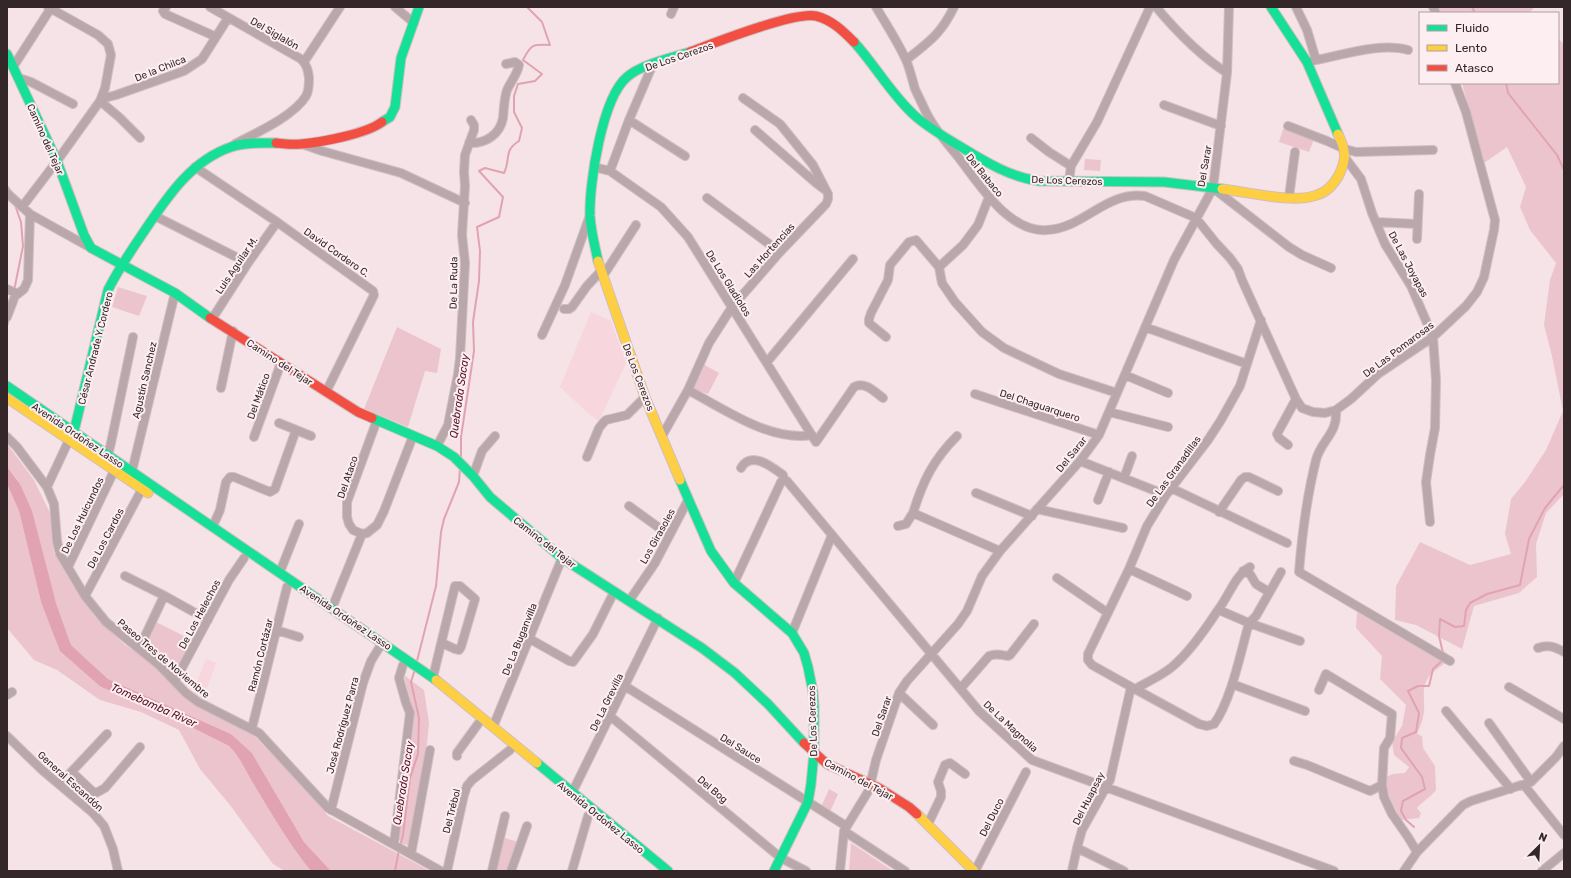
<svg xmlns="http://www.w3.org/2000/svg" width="1571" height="878" viewBox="0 0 1571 878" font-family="Rubik,sans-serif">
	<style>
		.built { fill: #f7d6dd }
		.green { fill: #ecc4cd }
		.water { fill: #e1a3b2 }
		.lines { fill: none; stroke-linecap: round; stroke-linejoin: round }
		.stream { stroke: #e1a3b2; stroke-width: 2 }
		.street-casing { stroke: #cebfc2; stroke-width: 10 }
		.fast-casing { stroke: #cebfc2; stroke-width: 11 }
		.slow-casing { stroke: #cebfc2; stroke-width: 11 }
		.jam-casing { stroke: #cebfc2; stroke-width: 11 }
		.street { stroke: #baa7ab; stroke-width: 8 }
		.fast { stroke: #16e098; stroke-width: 9 }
		.slow { stroke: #ffcf43; stroke-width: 9 }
		.jam { stroke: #f24e42; stroke-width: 9 }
		.labels { text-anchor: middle; stroke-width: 4; stroke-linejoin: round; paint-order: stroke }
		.street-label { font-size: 10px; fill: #34272a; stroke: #fdeff1 }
		.water-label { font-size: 11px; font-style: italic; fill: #550e27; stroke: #fdeff1 }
	</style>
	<rect width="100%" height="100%" fill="#f6e3e7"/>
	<path class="built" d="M591 312 611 321 626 363 599 421 589 414 560 387Z
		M206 659 216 663 203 699 193 692Z"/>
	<path class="green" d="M1438 7H1535L1529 13H1441Z
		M1559 39 1564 45V494L1546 513 1536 544 1537 577 1519 593 1474 606 1462 649 1416 625 1395 620 1396 586 1420 542 1470 565 1511 554 1505 534 1511 499 1525 482 1546 450 1563 411 1552 356 1544 325 1550 280 1556 263 1530 230 1520 207 1526 187 1507 147 1484 163 1462 83H1558Z
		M1283 129 1314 139 1309 152 1279 142Z
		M1085 159 1101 160 1100 171 1084 170Z
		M118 287 147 296 139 316 112 307Z
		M397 327 441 349 437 373 425 371 408 427 364 409Z
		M703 364 719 373 708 394 692 388Z
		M7 444 34 480 51 515 54 553 74 587 96 618 125 645 145 658 183 694 252 734 305 788 328 816 430 871H331L304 842 252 753 231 734 108 679 71 645 56 603 20 484 7 467Z
		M7 484 19 511 41 602 101 687 153 708 229 746C240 757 245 770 253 783 271 813 289 844 311 871H285L273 864 230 805 200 769 179 730 141 712 100 700 57 670 34 660 7 628Z
		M1357 612 1445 663C1440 667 1432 672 1428 678 1421 688 1425 701 1424 712 1423 720 1420 727 1417 734L1422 736 1423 748 1435 766 1436 790C1431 797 1423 801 1417 808L1421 813 1419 818 1401 820 1386 790V777L1393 774 1405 773 1409 767 1394 755 1392 742 1402 726 1406 705 1380 679 1382 656 1356 628Z
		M156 622 192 640 173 676 144 649Z
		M404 675 424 690 429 723 426 753 409 845 402 844 398 838 413 713Z
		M829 789 838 794 830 812 821 807Z
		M501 837 522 843 515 871H492Z
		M851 843 893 871H849Z"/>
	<path class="water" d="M7 467 20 484 32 511 56 603 71 645 108 679 231 734 252 753 304 842 331 871H311C289 844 271 813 253 783 245 770 240 757 229 746L153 708 101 687 60 651 41 602 19 511 7 484Z"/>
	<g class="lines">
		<path class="stream" d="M1472 7 1475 13
			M1506 83 1508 93 1557 155 1564 170
			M7 186 11 191
			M14 291 23 246 21 222 15 205
			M7 326 9 318
			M461 457V437L474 351 473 322 479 281 480 251 477 227 499 217 503 197 479 171 485 168 504 173C511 159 503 151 519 141L522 128 514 112V96L518 84 535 81 542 74 523 60C531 44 533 44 550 45L542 22 527 7
			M1443 653 1439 636 1440 619 1455 627 1464 626 1466 610 1470 603 1487 594 1520 585 1529 539 1545 508 1564 485
			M417 661 436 586 441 532 444 519 459 482 460 468
			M1414 827 1406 820 1401 811 1403 801 1425 789 1422 777 1401 748 1402 738 1416 732 1419 713 1408 691 1418 686H1429L1433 669 1444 659
			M400 846 403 835 410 778 418 754 419 718 411 682 415 669
			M395 871 399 850"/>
		<defs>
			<path id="street" d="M166 7 163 11 165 14 212 35
				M210 7 301 59C307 65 308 70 309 78 309 85 309 91 306 96 294 116 256 133 235 144
				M395 7 414 23
				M876 7C886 24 898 42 906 60 910 69 912 79 915 89 919 97 923 106 927 114 935 130 948 144 959 158 979 184 1009 233 1047 230 1085 228 1105 191 1145 196L1196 218 1216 243 1230 258 1238 269 1242 280 1296 399 1302 408 1313 412 1325 413 1336 410 1351 399 1378 374 1433 337 1466 306 1477 292 1484 277 1488 258 1494 230 1495 220 1466 112 1455 83
				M1156 7C1177 32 1199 55 1227 73
				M1296 7 1307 30 1316 60 1312 61
				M1433 7 1436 13
				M671 14 674 7
				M906 60C929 42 941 34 954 7
				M1316 60C1343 55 1381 42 1408 50
				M304 62 340 7
				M13 67 51 8
				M19 78 31 82 73 104
				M101 99 116 95 184 71 202 59 228 18
				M100 101 119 117 140 138
				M1164 105 1221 126
				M629 120 685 156
				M1288 126 1327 141 1345 149 1356 152 1433 150
				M755 130 816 183 824 189
				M1031 138 1049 152 1071 166
				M469 143C486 144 500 134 503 118 504 108 504 99 507 90 511 81 517 75 519 65L515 62 506 64
				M302 144 322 151 401 173 465 203
				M1346 159 1361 179 1372 213 1385 244 1411 286 1433 337 1436 380 1435 428 1430 455 1426 482 1430 522
				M195 167 277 222 373 291 374 295 326 392
				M594 167 610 171 661 207 688 237 816 442 854 387C865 381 875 392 883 398
				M610 171 629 120 653 64
				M1069 181 1071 166 1097 122 1150 7
				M1213 188 1289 247 1302 255 1331 268
				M7 193 30 214 91 248
				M1289 197 1295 152
				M707 198 780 252
				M22 207 57 161 100 101 105 88 111 55 108 44 98 35 48 7
				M155 216 248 263
				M1376 222 1417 224
				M1417 239 1419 194
				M939 267 963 245 978 225 989 197
				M603 276 636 225
				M7 289 18 294
				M564 309H569L572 307 587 286 601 271
				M7 317 15 296 24 289 28 280 30 214
				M212 319 248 263 277 222
				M1145 327 1247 364
				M542 335 565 285 589 218
				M886 337 869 323V319L871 313 888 280 890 265 909 242 916 240 939 267 942 283 955 302 982 332 1004 348 1059 374 1117 393
				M767 362 853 259
				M1125 375 1168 393
				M221 388 233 331
				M688 390C724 409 770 442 812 435
				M975 394 1099 435
				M1336 410C1338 434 1321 440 1316 460 1307 496 1302 534 1299 572L1450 661
				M1109 412 1168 427
				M279 423 311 436
				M662 436 688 390 709 343 732 307 780 252 826 204 828 199V194L813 165 780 124 743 98
				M7 437 17 447 47 487 54 504 57 541 60 554 85 596 106 622 159 665 186 693 198 702 259 733 328 808 441 871
				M254 437 281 363
				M1288 445 1279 438 1277 434 1296 399
				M437 446 448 425 458 374 460 358 465 263 462 235 465 186 464 172 465 155 474 130V125L471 120
				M108 455 111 443 133 337
				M587 457 599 428 603 423 606 420 627 415 645 397
				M1080 461 1166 495
				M741 468C751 450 772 467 783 475L784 480
				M132 471 175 293
				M473 476 482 451 495 436
				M1124 478 1132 456
				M784 480 787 481 979 711 1032 760 1334 871
				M47 487 69 440
				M1171 488 1287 543
				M976 493 1032 516
				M1098 500 1109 472
				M629 506 669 535
				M1037 509 1123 528
				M1219 512 1241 480 1245 477H1249L1278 491
				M913 513C923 481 933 460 957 436
				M213 526 220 510 226 482 230 477H234L270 492 275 489 296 430
				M898 526 906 524 913 513 1000 551
				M362 534 353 530 349 524 347 517V502L377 420
				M68 567 114 471
				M1250 567C1235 575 1229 596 1218 610 1205 630 1190 652 1172 667 1161 676 1147 682 1135 689L1092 665 1088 660V654L1129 569 1147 526 1166 495 1208 440 1221 420 1240 386 1261 320
				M1129 569 1187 596
				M1243 571 1250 574 1256 584 1269 592
				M280 572 299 524
				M1281 572 1256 616 1249 623 1300 641
				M125 576 165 596
				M1057 578 1108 613
				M734 583 781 482 784 480
				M85 596 142 489
				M629 601 655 563 688 500
				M332 608 362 534 367 533 377 525 384 511 413 436
				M276 630 299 637
				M792 633 832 535
				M530 639 569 661 573 662 593 634 614 592
				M1538 648C1548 644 1555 647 1564 652
				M139 649 163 598 165 596 208 620
				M433 677 455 586H460L475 599 461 647 459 650 455 649 442 643
				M175 681 229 580 244 558
				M1232 684 1305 711
				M625 686 846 826
				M1509 687 1564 719
				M961 688 989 656C997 653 1000 655 1008 656L1010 655 1034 624
				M1135 689 1199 724 1207 726 1214 724C1231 701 1241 651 1249 623L1219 610
				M1319 690 1326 674 1392 714 1390 738 1384 748 1382 785 1384 797 1392 814 1408 837 1417 852
				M899 693 933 725
				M7 695 12 692
				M1446 711 1511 789
				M610 716 781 858 806 871
				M1489 723 1531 782
				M493 727 562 558
				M252 728 287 587
				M7 736 42 770 93 813 104 826 113 849 118 871
				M457 756V753L478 724
				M1294 761 1307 765 1370 791 1382 785
				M72 772 92 791 96 793 105 788 140 747
				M60 784 107 734
				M1524 785 1564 835
				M572 793 658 618
				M331 810 363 683 371 661 379 648
				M928 824 941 797V791L938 782 945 765 950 763 965 774
				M844 831 905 871
				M394 844 410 713 406 703 399 678 403 665
				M1077 848 1124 871
				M411 854 430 750
				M447 871 464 795 467 786 472 780 510 750
				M492 871 505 816
				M511 871 527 826
				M572 871 588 816
				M840 871 844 831 869 790 876 760 899 693 907 681 958 624 967 611 982 576 1000 551 1080 461 1099 435 1174 260 1213 188 1227 73 1229 7
				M975 871 1026 772
				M1072 871 1077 848 1082 830 1110 780 1131 687
				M1404 871 1417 852 1463 805 1471 801 1531 782 1556 757 1564 746
				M1542 871 1564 853"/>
			<path id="fast" d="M1271 7 1307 62 1338 134
				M854 42C875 65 891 94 914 115 925 125 938 133 951 141 978 157 1007 177 1039 181L1164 182 1222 189
				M7 54 57 161 84 235 91 248 175 293 210 318
				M382 122 390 117 395 107 401 58 419 7
				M598 261C595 246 591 232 590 216 589 184 602 98 627 77 642 64 671 58 690 52
				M7 386 436 680
				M372 418 437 446 454 457 473 476 490 497 562 558 702 648 735 673 768 704 804 743
				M70 438 75 427 108 290C118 270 130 252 143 233 166 199 190 161 231 147 244 142 262 143 276 143
				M680 480 711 551 734 583 792 633 804 653 808 667 813 692 814 706V753L811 784 808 802 774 871
				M537 763 668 871"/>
			<path id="slow" d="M1222 189C1248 192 1294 204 1317 195 1327 192 1334 184 1339 175 1347 158 1346 151 1338 134
				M598 261 645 397 680 480
				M7 398 148 493
				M436 680 537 763
				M917 814 974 871"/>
			<path id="jam" d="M690 52C714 43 795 11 816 16 832 20 843 31 854 42
				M276 143C284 144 293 145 301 144 322 142 366 134 382 122
				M210 318 358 412 372 418
				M804 743 827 764 879 788 909 807 917 814"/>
		</defs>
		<use href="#street" class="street-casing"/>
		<use href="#fast" class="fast-casing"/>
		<use href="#slow" class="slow-casing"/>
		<use href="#jam" class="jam-casing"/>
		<use href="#street" class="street"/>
		<use href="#fast" class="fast"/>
		<use href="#slow" class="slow"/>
		<use href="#jam" class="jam"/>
	</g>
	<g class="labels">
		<g class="street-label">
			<text transform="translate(275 33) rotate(30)" y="4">Del Siglalón</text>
			<text transform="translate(679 56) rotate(-19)" y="4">De Los Cerezos</text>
			<text transform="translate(160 68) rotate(-22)" y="4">De la Chilca</text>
			<text transform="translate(46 139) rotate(66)" y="4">Camino del Tejar</text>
			<text transform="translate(1204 166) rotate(-80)" y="4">Del Sarar</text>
			<text transform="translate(985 175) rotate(51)" y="4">Del Babaco</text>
			<text transform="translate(1067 180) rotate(2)" y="4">De Los Cerezos</text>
			<text transform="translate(769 250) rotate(-48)" y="4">Las Hortencias</text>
			<text transform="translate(337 252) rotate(35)" y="4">David Cordero C.</text>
			<text transform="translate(1409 264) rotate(62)" y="4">De Las Joyapas</text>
			<text transform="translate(236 265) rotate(-56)" y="4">Luis Aguilar M.</text>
			<text transform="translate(453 283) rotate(-89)" y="4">De La Ruda</text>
			<text transform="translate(729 283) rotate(58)" y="4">De Los Gladiolos</text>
			<text transform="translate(95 348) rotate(-76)" y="4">César Andrade Y Cordero</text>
			<text transform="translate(1398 349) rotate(-37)" y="4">De Las Pomarosas</text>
			<text transform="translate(280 362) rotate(33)" y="4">Camino del Tejar</text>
			<text transform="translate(639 377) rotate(69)" y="4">De Los Cerezos</text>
			<text transform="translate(144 380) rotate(-77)" y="4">Agustín Sanchez</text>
			<text transform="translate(258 396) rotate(-70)" y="4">Del Mático</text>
			<text transform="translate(1040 405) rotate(18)" y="4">Del Chaguarquero</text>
			<text transform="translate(78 435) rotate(34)" y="4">Avenida Ordoñez Lasso</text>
			<text transform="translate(1071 454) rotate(-51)" y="4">Del Sarar</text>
			<text transform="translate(1173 471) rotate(-54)" y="4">De Las Granadillas</text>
			<text transform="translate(347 477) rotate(-71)" y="4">Del Ataco</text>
			<text transform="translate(82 515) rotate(-64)" y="4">De Los Huicundos</text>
			<text transform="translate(657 536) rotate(-61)" y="4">Los Girasoles</text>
			<text transform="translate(105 538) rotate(-62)" y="4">De Los Cardos</text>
			<text transform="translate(545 542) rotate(38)" y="4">Camino del Tejar</text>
			<text transform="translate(199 614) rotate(-62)" y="4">De Los Helechos</text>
			<text transform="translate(346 617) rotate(34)" y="4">Avenida Ordoñez Lasso</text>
			<text transform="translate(519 639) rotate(-68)" y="4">De La Buganvilla</text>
			<text transform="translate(260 655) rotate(-76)" y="4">Ramón Cortázar</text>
			<text transform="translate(164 658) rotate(40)" y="4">Paseo Tres de Noviembre</text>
			<text transform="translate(606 702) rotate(-64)" y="4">De La Grevilla</text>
			<text transform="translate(881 716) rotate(-71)" y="4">Del Sarar</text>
			<text transform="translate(812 721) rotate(-92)" y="4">De Los Cerezos</text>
			<text transform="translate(342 725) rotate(-75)" y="4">José Rodríguez Parra</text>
			<text transform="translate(1011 726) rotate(43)" y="4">De La Magnolia</text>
			<text transform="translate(741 748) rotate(32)" y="4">Del Sauce</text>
			<text transform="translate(859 779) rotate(28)" y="4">Camino del Tejar</text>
			<text transform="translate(71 781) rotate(42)" y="4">General Escandón</text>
			<text transform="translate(713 789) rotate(40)" y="4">Del Bog</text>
			<text transform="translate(1088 798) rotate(-63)" y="4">Del Huapsay</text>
			<text transform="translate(451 811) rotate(-76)" y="4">Del Trébol</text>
			<text transform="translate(601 817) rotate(39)" y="4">Avenida Ordoñez Lasso</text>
			<text transform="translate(991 817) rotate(-63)" y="4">Del Duco</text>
		</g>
		<g class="water-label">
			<text transform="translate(459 396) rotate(-82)" y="4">Quebrada Sacay</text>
			<text transform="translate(154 705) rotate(24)" y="4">Tomebamba River</text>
			<text transform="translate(403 783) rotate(-81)" y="4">Quebrada Sacay</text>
		</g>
	</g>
	<rect width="1571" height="878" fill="none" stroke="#34272a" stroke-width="16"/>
	<rect x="1419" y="12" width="140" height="72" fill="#fdeff1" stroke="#ad9fa1"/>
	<rect x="1427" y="25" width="20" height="6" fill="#16e098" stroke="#ad9fa1"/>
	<text x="1455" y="32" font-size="12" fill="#34272a">Fluido</text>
	<rect x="1427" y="45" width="20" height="6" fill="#ffcf43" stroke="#ad9fa1"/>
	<text x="1455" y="52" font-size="12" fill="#34272a">Lento</text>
	<rect x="1427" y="65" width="20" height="6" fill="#f24e42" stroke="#ad9fa1"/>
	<text x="1455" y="72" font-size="12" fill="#34272a">Atasco</text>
	<g transform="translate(1539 846) rotate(24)" stroke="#fdeff1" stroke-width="3" paint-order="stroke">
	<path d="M0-3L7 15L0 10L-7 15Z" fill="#34272a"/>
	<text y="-6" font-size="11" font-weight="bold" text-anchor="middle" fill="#34272a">N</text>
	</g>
</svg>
